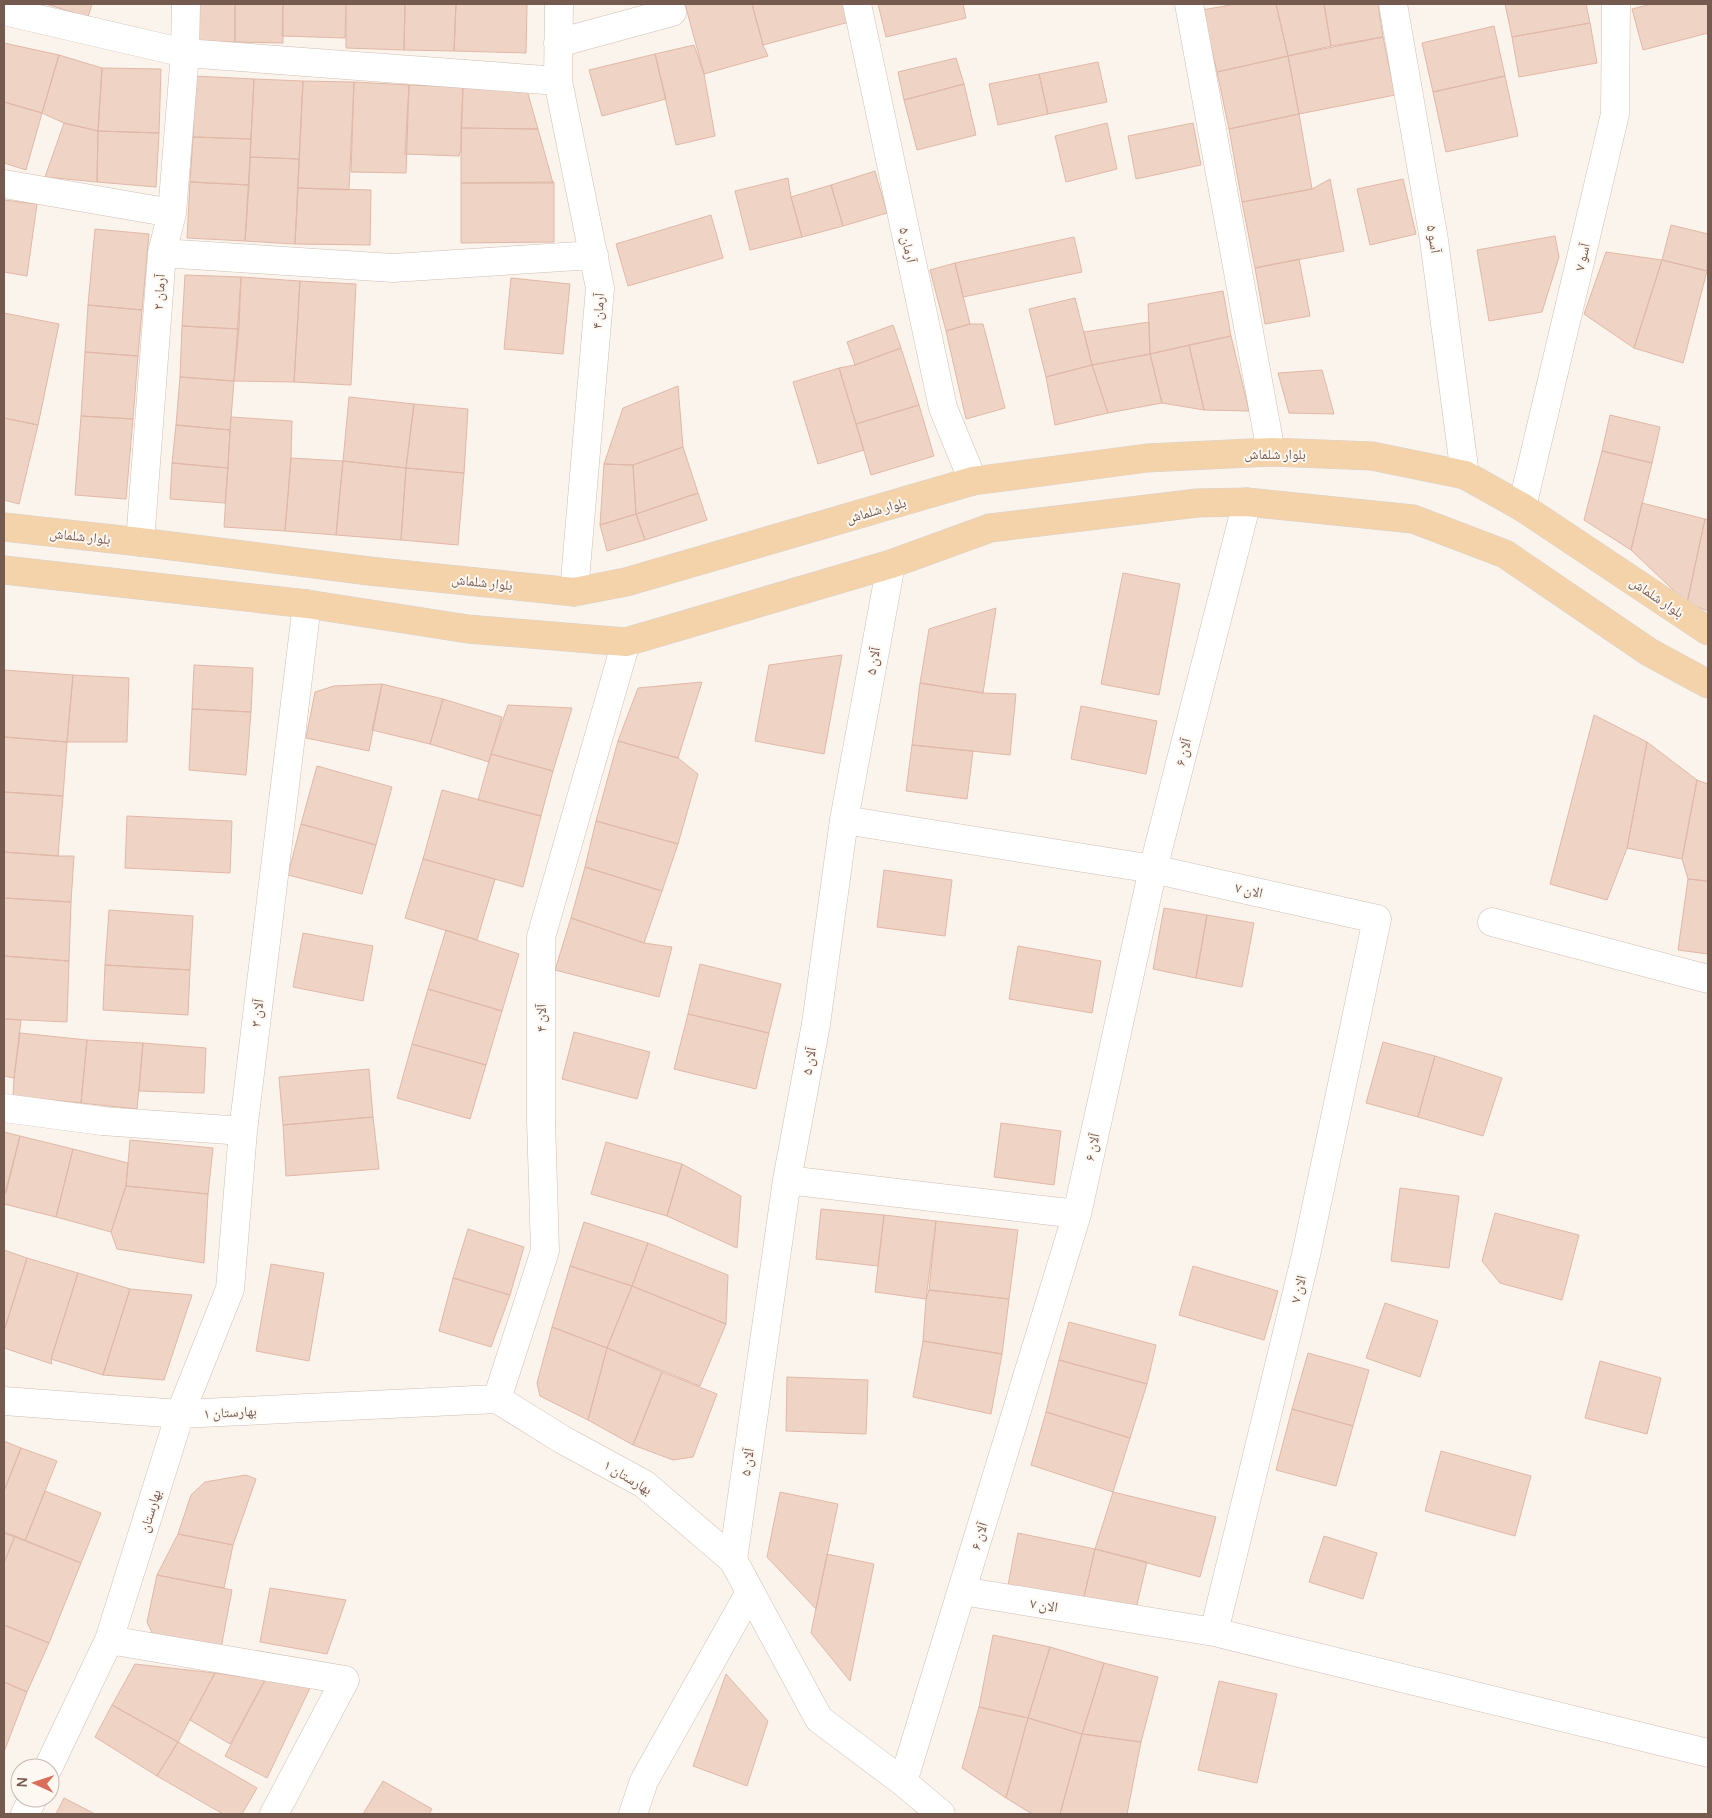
<svg xmlns="http://www.w3.org/2000/svg" width="1712" height="1818" viewBox="0 0 1712 1818" font-family="Manrope,'Noto Naskh Arabic',sans-serif">
	<style>
		.building { fill: #efd3c5; stroke: #e0b8a7 }
		.lines { fill: none; stroke-linecap: round; stroke-linejoin: round }
		.minor-casing { stroke: #cfbeb4; stroke-width: 29 }
		.major-casing { stroke: #d8d1ce; stroke-width: 29 }
		.minor { stroke: #fff; stroke-width: 28 }
		.major { stroke: #f4d3aa; stroke-width: 28 }
		.labels { text-anchor: middle; stroke-width: 4; stroke-linejoin: round; paint-order: stroke }
		.street-label { font-size: 14px; fill: #755a50; stroke: #fef8f2 }
	</style>
	<rect width="100%" height="100%" fill="#fbf4ec"/>
	<path class="building" d="M46 4H92L88 17Z
		M195 4H235V42H195Z
		M235 4H283V43L235 42Z
		M283 4H346L345 38 282 36Z
		M346 4H405L404 50 346 48Z
		M405 4H456L454 51 404 50Z
		M456 4H527L526 53 454 51Z
		M685 4H752L763 45 768 56 704 74Z
		M752 4H848L853 21 763 45Z
		M878 4H963L966 18 886 37Z
		M1236 4H1276L1288 56 1217 72 1202 10Z
		M1276 4H1324L1331 46 1288 56Z
		M1324 4H1378L1383 37 1331 46Z
		M1505 4H1586L1590 23 1512 37Z
		M1652 4H1708V33L1643 50 1632 9Z
		M1590 23 1597 63 1519 77 1512 37Z
		M1494 26 1505 76 1433 92 1422 43Z
		M1383 37 1395 95 1299 114 1288 56Z
		M4 43 59 55 42 113 4 102Z
		M694 45 704 74 715 136 676 145 655 54Z
		M655 54 666 99 602 116 589 70Z
		M59 55 102 68 98 131 64 123 42 113Z
		M1288 56 1299 114 1229 129 1217 72Z
		M956 58 964 84 904 100 898 72Z
		M1098 62 1107 102 1048 114 1039 74Z
		M102 68 161 69 159 133 98 131Z
		M1039 74 1048 114 998 125 989 84Z
		M194 76 254 79 251 139 193 137Z
		M1505 76 1518 136 1446 152 1433 92Z
		M254 79 303 81 299 159 250 157Z
		M303 81 354 82 349 190 298 188Z
		M354 82 409 85 406 173 351 172Z
		M964 84 976 135 917 150 904 100Z
		M409 85 463 87 461 149 459 156 405 154Z
		M463 87H526L538 129 461 128Z
		M4 102 42 113 26 170 4 163Z
		M1299 114 1312 189 1242 202 1229 129Z
		M64 123 98 131 97 182 45 177Z
		M1107 123 1117 169 1066 182 1055 136Z
		M1193 123 1201 165 1136 179 1128 136Z
		M461 128 538 129 553 183H461Z
		M98 131 159 133 156 187 97 182Z
		M193 137 251 139 249 185 190 182Z
		M250 157 299 159 295 244 245 241Z
		M875 171 887 213 843 226 831 185Z
		M788 178 791 197 802 237 750 250 735 191Z
		M1330 179 1344 251 1255 268 1242 202 1312 189Z
		M1403 179 1416 234 1370 245 1357 189Z
		M190 182 249 185 245 241 187 238Z
		M554 182V242L461 243V183Z
		M831 185 843 226 802 237 791 197Z
		M298 188 371 190 370 245 295 244Z
		M4 200 37 204 27 276 4 272Z
		M711 215 723 258 628 286 616 244Z
		M1671 225 1708 234 1707 271 1662 260Z
		M95 229 149 234 142 310 88 305Z
		M1555 236 1559 257 1542 312 1489 321 1477 250Z
		M1074 237 1082 272 963 297 955 263Z
		M1606 252 1662 260 1634 348 1584 314Z
		M1299 259 1310 316 1265 324 1255 268Z
		M1662 260 1707 271 1683 363 1634 348Z
		M955 263 970 324 946 331 930 270Z
		M185 275 241 277 239 329 182 326Z
		M241 277 300 281 294 382 234 381Z
		M511 278 570 284 563 354 504 349Z
		M300 281 356 284 351 385 294 382Z
		M1223 291 1231 336 1150 354 1148 304Z
		M1075 298 1092 365 1046 377 1029 309Z
		M88 305 142 310 138 356 85 352Z
		M4 313 59 324 38 425 4 418Z
		M1149 322 1150 354 1092 365 1084 332Z
		M970 324H983L1005 408 966 419 946 331Z
		M893 325 901 348 855 365 847 342Z
		M182 326 239 329 234 381 180 377Z
		M1231 336 1249 411 1204 410 1189 345Z
		M1189 345 1204 410 1162 403 1150 354Z
		M901 348 919 405 856 424 839 368 855 365Z
		M85 352 138 356 133 419 81 416Z
		M1150 354 1162 403 1108 413 1092 365Z
		M1092 365 1108 413 1055 425 1046 377Z
		M839 368 864 450 818 464 793 382Z
		M1322 370 1334 414 1289 413 1278 373Z
		M180 377 234 381 230 430 176 425Z
		M678 386 683 447 633 465 604 464 623 408Z
		M349 397 414 404 406 468 343 461Z
		M414 404 468 409 464 473 406 468Z
		M919 405 934 456 871 475 856 424Z
		M1610 415 1660 427 1652 463 1602 451Z
		M81 416 133 419 126 499 75 495Z
		M231 417 292 421 291 458 285 531 224 527Z
		M4 418 38 425 19 504 4 500Z
		M176 425 230 430 228 468 172 463Z
		M683 447 698 493 636 514 633 465Z
		M1602 451 1652 463 1631 550 1584 520Z
		M291 458 343 461 336 535 285 531Z
		M343 461 406 468 401 540 336 535Z
		M172 463 228 468 225 503 170 499Z
		M604 464 633 465 636 514 600 525Z
		M406 468 464 473 458 545 401 540Z
		M698 493 707 520 645 540 636 514Z
		M1642 503 1705 519 1687 603 1631 550Z
		M636 514 645 540 607 551 600 525Z
		M1705 519 1708 520V611L1687 603Z
		M1123 573 1180 584 1159 695 1101 684Z
		M996 608 983 693 920 683 929 629Z
		M842 655 824 754 755 741 769 665Z
		M194 665 253 668 251 712 192 709Z
		M4 670 73 675 67 742 4 737Z
		M73 675 129 678 127 742H67Z
		M702 682 678 758 618 741 638 688Z
		M920 683 983 693 1016 694 1010 755 912 745Z
		M382 684 369 751 306 738 315 692 334 686Z
		M382 684 443 699 430 744 372 730Z
		M443 699 502 717 489 762 430 744Z
		M508 705 572 708 553 771 491 754Z
		M1081 706 1157 721 1146 774 1071 759Z
		M192 709 251 712 246 775 189 770Z
		M1594 715 1647 742 1627 848 1607 900 1550 884Z
		M4 737 67 742 63 796 4 792Z
		M618 741 678 758 698 774 678 844 596 821Z
		M1647 742 1697 780 1682 859 1627 848Z
		M912 745 973 751 967 799 906 791Z
		M491 754 553 771 541 816 478 800Z
		M317 766 392 787 376 845 301 824Z
		M1697 780 1708 784V881L1688 879 1682 859Z
		M442 790 541 816 523 887 423 859Z
		M4 792 63 796 58 856 4 852Z
		M127 816 232 821 230 873 125 868Z
		M596 821 678 844 662 891 585 867Z
		M301 824 376 845 362 894 288 875Z
		M4 852 58 856H74L71 902 4 898Z
		M423 859 495 879 477 940 405 918Z
		M585 867 662 891 644 943 571 918Z
		M884 870 952 880 945 936 877 927Z
		M1688 879 1708 881V954L1678 950Z
		M4 898 71 902 69 961 4 956Z
		M1164 908 1207 915 1196 978 1153 969Z
		M109 910 193 916 190 970 105 965Z
		M1207 915 1254 923 1242 987 1196 978Z
		M571 918 644 943 672 947 659 997 555 970Z
		M446 930 519 954 502 1011 428 989Z
		M303 933 373 946 363 1001 293 987Z
		M1018 946 1101 961 1092 1013 1009 999Z
		M4 956 69 961 67 1022 4 1019Z
		M700 964 781 984 769 1033 688 1014Z
		M105 965 190 970 188 1015 103 1010Z
		M428 989 502 1011 486 1065 412 1044Z
		M688 1014 769 1033 756 1089 674 1069Z
		M4 1019 21 1020 14 1078 4 1076Z
		M574 1032 650 1052 637 1099 562 1079Z
		M20 1033 87 1040 81 1103 13 1096 14 1078Z
		M87 1040 143 1043 137 1109 81 1103Z
		M1383 1042 1435 1056 1418 1117 1366 1103Z
		M143 1043 206 1048 204 1093 139 1091Z
		M412 1044 486 1065 470 1119 397 1098Z
		M1435 1056 1502 1078 1483 1136 1418 1117Z
		M369 1069 373 1117 283 1125 279 1077Z
		M373 1117 379 1169 286 1176 283 1125Z
		M1001 1123 1061 1131 1054 1185 994 1177Z
		M4 1132 20 1136 6 1193H4Z
		M20 1136 73 1149 56 1217 4 1204V1197Z
		M130 1140 213 1148 208 1194 126 1186Z
		M606 1142 682 1164 667 1216 591 1194Z
		M73 1149 128 1163 126 1186 111 1232 56 1217Z
		M682 1164 741 1196 737 1248 667 1216Z
		M126 1186 208 1194 204 1263 117 1249 111 1232Z
		M1400 1188 1459 1196 1449 1268 1391 1261Z
		M821 1209 884 1215 878 1266 816 1259Z
		M1495 1213 1579 1235 1562 1300 1500 1283 1482 1261Z
		M884 1215 936 1221 926 1299 875 1292Z
		M936 1221 1018 1230 1009 1299 929 1290Z
		M584 1222 648 1243 632 1286 570 1266Z
		M468 1229 524 1247 510 1295 453 1278Z
		M648 1243 728 1275 726 1324 632 1286Z
		M4 1250 27 1258 4 1331Z
		M27 1258 78 1273 51 1359 52 1364 4 1348V1331Z
		M271 1264 324 1273 309 1361 256 1351Z
		M570 1266 632 1286 607 1348 552 1327Z
		M1193 1266 1278 1291 1264 1340 1179 1315Z
		M78 1273 130 1289 103 1375 51 1359Z
		M453 1278 510 1295 491 1347 439 1331Z
		M632 1286 726 1324 700 1386 607 1348Z
		M130 1289 192 1295 164 1380 103 1375Z
		M929 1290 1009 1299 1002 1354 923 1341 926 1299Z
		M1385 1303 1438 1321 1420 1377 1366 1358Z
		M1069 1322 1156 1345 1147 1384 1059 1360Z
		M552 1327 607 1348 588 1420 540 1396 537 1383Z
		M923 1341 1002 1354 991 1414 913 1397Z
		M607 1348 662 1372 633 1445 588 1420Z
		M1308 1353 1369 1370 1353 1426 1292 1409Z
		M1059 1360 1147 1384 1130 1438 1046 1412Z
		M1600 1361 1661 1378 1647 1434 1585 1418Z
		M662 1372 717 1394 693 1457 673 1460 633 1445Z
		M787 1377 868 1380 866 1434 786 1431Z
		M1292 1409 1353 1426 1336 1486 1276 1470Z
		M1046 1412 1130 1438 1113 1492 1031 1465Z
		M4 1441 21 1448 4 1491Z
		M21 1448 57 1461 25 1541 4 1533V1491Z
		M1441 1451 1531 1476 1515 1536 1425 1511Z
		M246 1475 256 1479 233 1545 178 1534 191 1495 205 1482Z
		M45 1491 101 1513 81 1563 25 1541Z
		M780 1492 838 1504 816 1609 767 1557Z
		M1113 1492 1216 1517 1200 1577 1095 1549Z
		M4 1532 15 1536 4 1563Z
		M1018 1533 1095 1549 1083 1601 1008 1585Z
		M178 1534 233 1545 224 1588 157 1575Z
		M15 1536 81 1563 49 1643 4 1625V1563Z
		M1324 1536 1377 1553 1363 1599 1309 1582Z
		M1095 1549 1147 1562 1135 1613 1083 1601Z
		M827 1554 874 1564 850 1681 811 1633Z
		M157 1575 232 1590 221 1648 153 1635 147 1622Z
		M270 1588 346 1600 327 1654 260 1642Z
		M4 1625 49 1643 27 1692 4 1682Z
		M993 1635 1050 1647 1028 1718 979 1707Z
		M1050 1647 1104 1663 1082 1734 1028 1718Z
		M1104 1663 1158 1677 1141 1742 1082 1734Z
		M135 1664 215 1673 178 1742 112 1705Z
		M215 1673 265 1680 230 1744 190 1720Z
		M726 1674 768 1721 747 1786 693 1766Z
		M265 1680 310 1688 267 1778 225 1756Z
		M1219 1681 1277 1694 1257 1783 1198 1770Z
		M4 1682 27 1692 4 1752Z
		M112 1705 178 1742 157 1776 95 1737Z
		M979 1707 1028 1718 1006 1798 962 1768Z
		M1028 1718 1082 1734 1060 1814H1032L1006 1798Z
		M1082 1734 1141 1742 1127 1814H1060Z
		M178 1742 257 1788 242 1814H223L157 1776Z
		M383 1781 432 1809 429 1814H363Z
		M64 1798 95 1814H56Z"/>
	<g class="lines">
		<defs>
			<path id="minor" d="M559 4 558 81 600 288 574 592
				M857 4 943 408 973 481
				M1189 4 1271 452
				M1393 4 1434 240 1465 475
				M4 11 185 53 186 4
				M558 43 672 12
				M4 184 172 213 162 253 140 542
				M172 213 185 53 558 81
				M162 253 393 268 594 255
				M1522 507 1615 114 1616 4
				M844 820 1153 869 1377 919 1306 1255 1214 1632 962 1591
				M1492 922 1708 979
				M4 1108 102 1121 243 1131
				M787 1180 1077 1214
				M497 1399 545 1251 541 1120V937L626 642
				M4 1401 180 1414 497 1399 563 1440 644 1484 733 1560 819 1719 903 1782 941 1814
				M733 1560 787 1180 816 1024 844 820 891 564
				M1214 1632 1708 1753
				M109 1640 345 1680 274 1814
				M48 1768 109 1640 180 1414 230 1289 243 1131 307 604
				M903 1782 1077 1214 1153 869 1247 502
				M25 1814 33 1798
				M633 1814 644 1781 750 1592"/>
			<path id="major" d="M4 527 140 542 369 571 574 592 626 582 973 481 1147 458 1271 452 1372 456 1465 475 1522 507 1708 631
				M4 570 307 604 468 629 626 642 891 564 990 528 1197 503 1247 502 1413 519 1505 554 1649 652 1708 684"/>
		</defs>
		<use href="#minor" class="minor-casing"/>
		<use href="#major" class="major-casing"/>
		<use href="#minor" class="minor"/>
		<use href="#major" class="major"/>
	</g>
	<g class="labels">
		<g class="street-label">
			<text transform="translate(1434 239) rotate(81)" y="5">آسو ۵</text>
			<text transform="translate(908 245) rotate(78)" y="5">آرمان ۵</text>
			<text transform="translate(1582 257) rotate(-77)" y="5">آسو ۷</text>
			<text transform="translate(159 292) rotate(-86)" y="5">آرمان ۲</text>
			<text transform="translate(598 311) rotate(-86)" y="5">آرمان ۴</text>
			<text x="1275" y="459">بلوار شلماش</text>
			<text transform="translate(876 510) rotate(-16)" y="5">بلوار شلماش</text>
			<text transform="translate(80 536) rotate(6)" y="5">بلوار شلماش</text>
			<text transform="translate(482 582) rotate(6)" y="5">بلوار شلماش</text>
			<text transform="translate(1657 597) rotate(34)" y="5">بلوار شلماش</text>
			<text transform="translate(873 661) rotate(-80)" y="5">آلان ۵</text>
			<text transform="translate(1183 752) rotate(-76)" y="5">آلان ۶</text>
			<text transform="translate(1249 890) rotate(13)" y="5">الان ۷</text>
			<text transform="translate(257 1013) rotate(-83)" y="5">آلان ۳</text>
			<text transform="translate(541 1018) rotate(-90)" y="5">آلان ۴</text>
			<text transform="translate(809 1061) rotate(-80)" y="5">آلان ۵</text>
			<text transform="translate(1092 1147) rotate(-78)" y="5">آلان ۶</text>
			<text transform="translate(1298 1289) rotate(-76)" y="5">الان ۷</text>
			<text transform="translate(230 1412) rotate(-3)" y="5">بهارستان ۱</text>
			<text transform="translate(747 1462) rotate(-82)" y="5">آلان ۵</text>
			<text transform="translate(628 1477) rotate(31)" y="5">بهارستان ۱</text>
			<text transform="translate(150 1511) rotate(-73)" y="5">بهارستان</text>
			<text transform="translate(979 1536) rotate(-73)" y="5">آلان ۶</text>
			<text transform="translate(1044 1605) rotate(9)" y="5">الان ۷</text>
		</g>
	</g>
	<rect width="1712" height="1818" fill="none" stroke="#755a50" stroke-width="10"/>
	<g transform="translate(35 1783) rotate(273)"><circle r="24" fill="#fef8f2" stroke="#c7b9b1"/>
	<path d="M0-4L9 19L0 12L-9 19Z" fill="#db6e5b"/>
	<text y="-8" font-size="14" font-weight="bold" text-anchor="middle" fill="#755a50">N</text>
	</g>
</svg>
